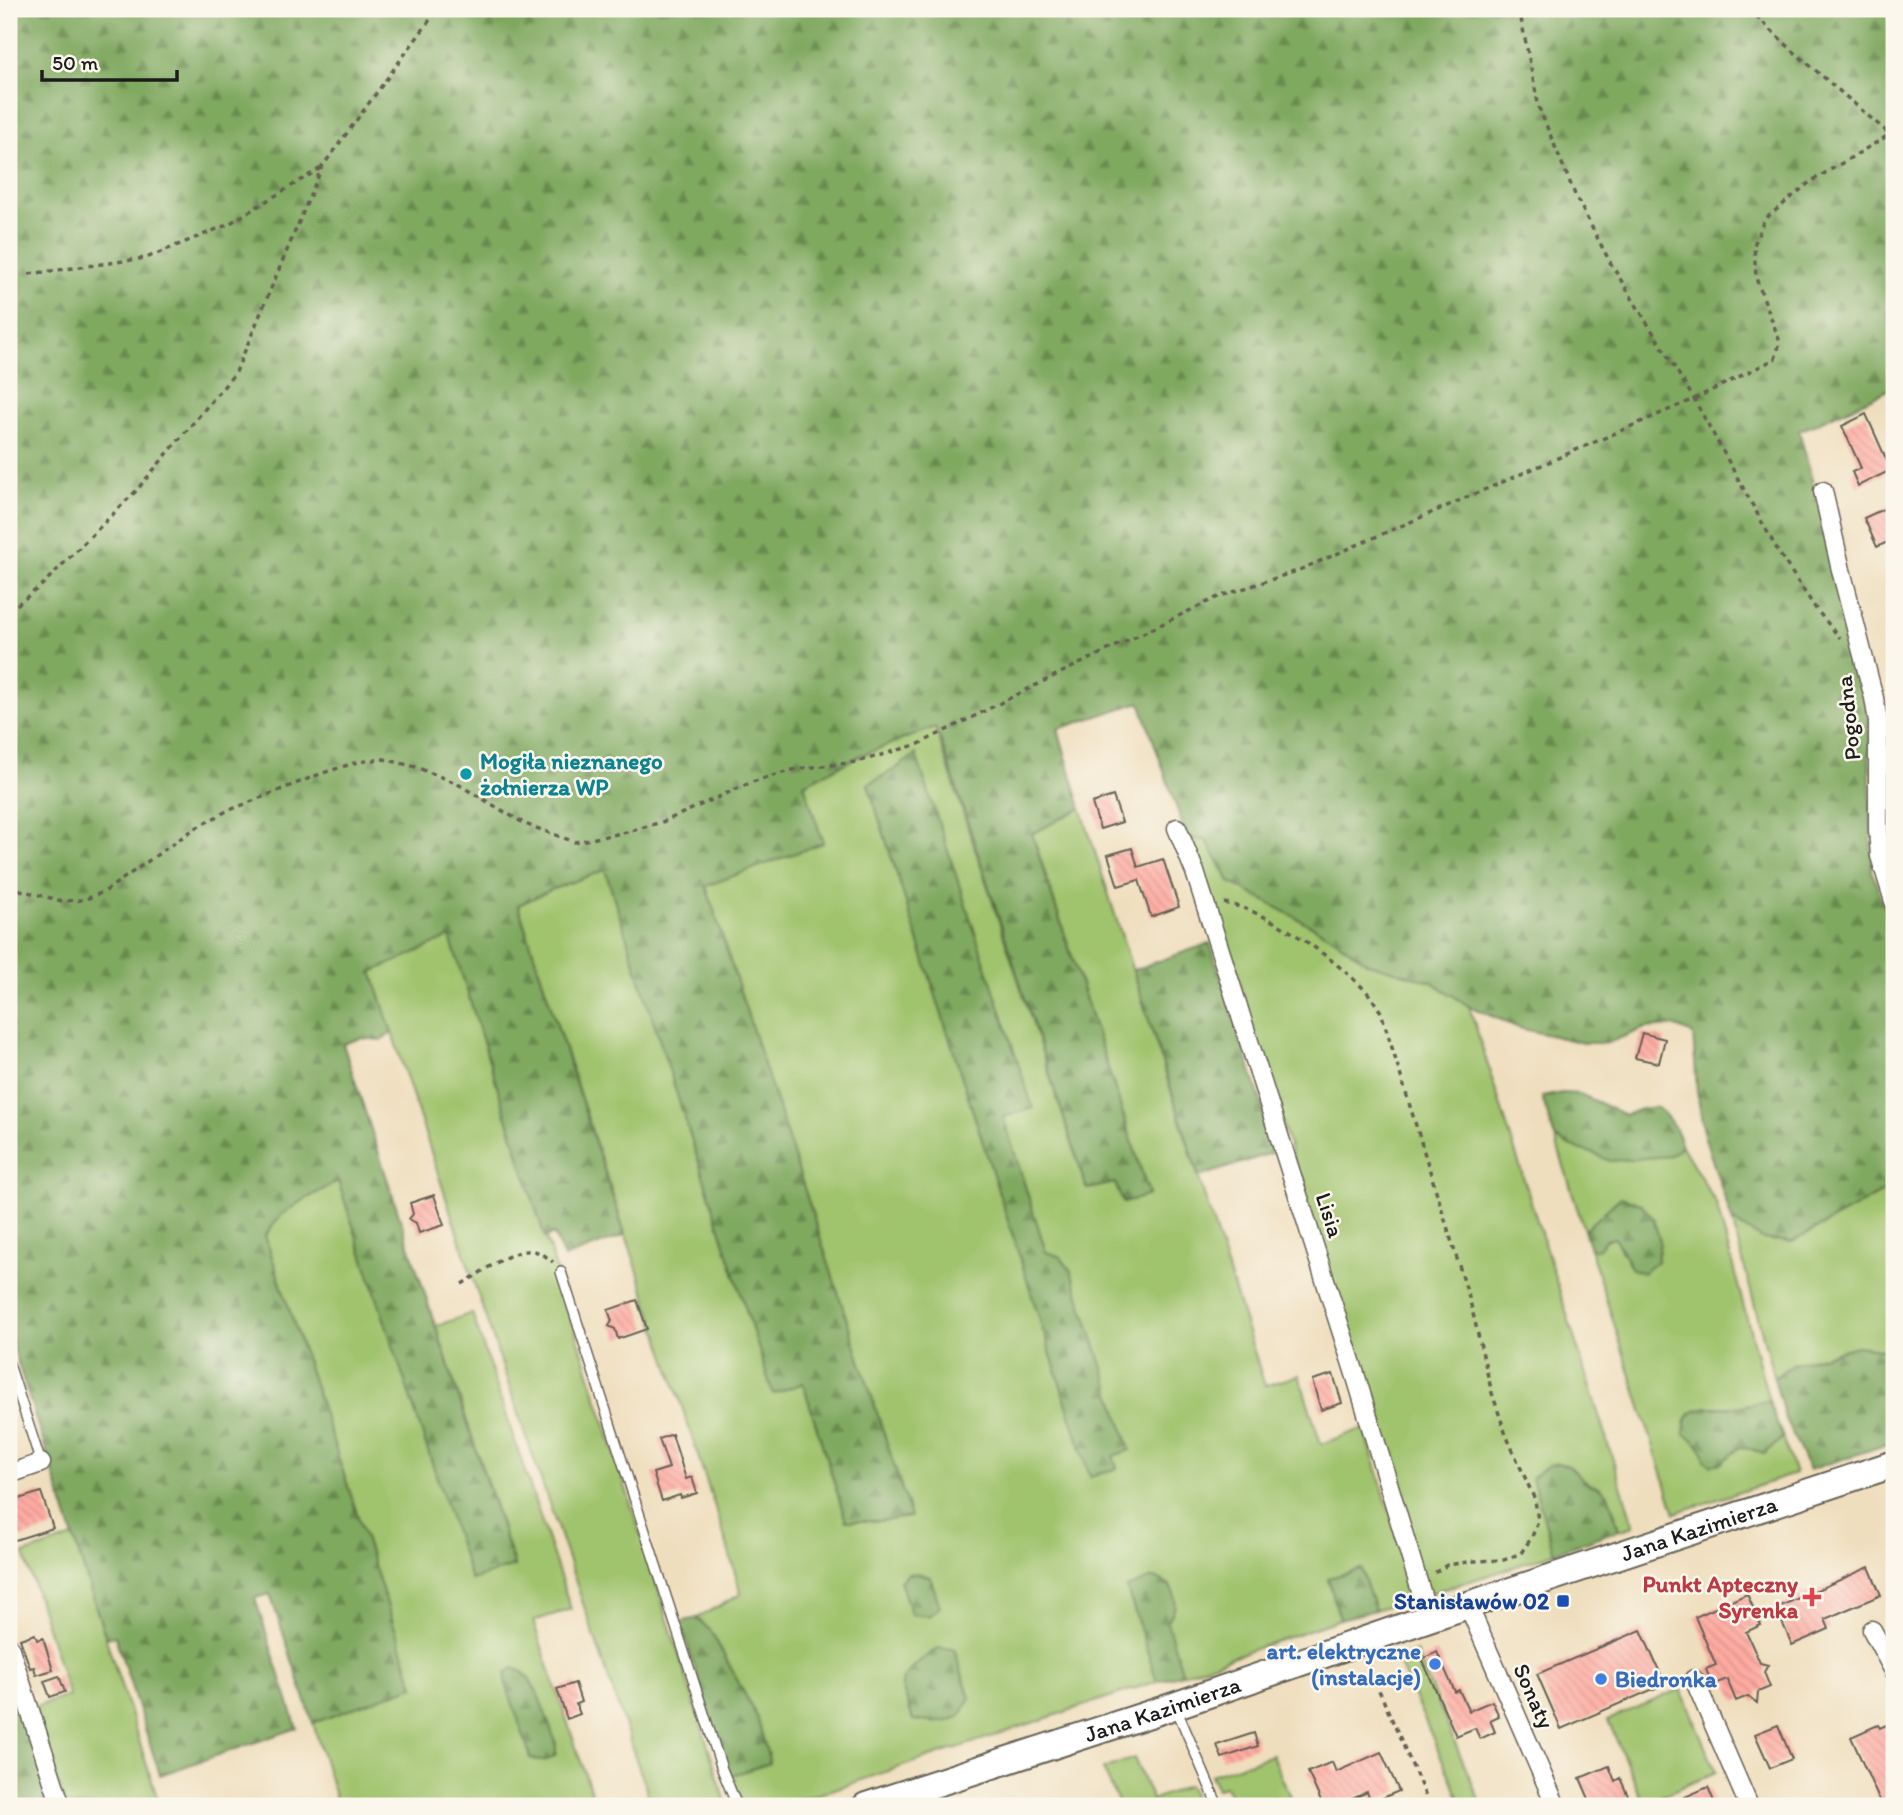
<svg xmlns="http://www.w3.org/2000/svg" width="1903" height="1815" viewBox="0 0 1903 1815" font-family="Itim,sans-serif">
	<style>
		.grass { fill: #a0c36d; stroke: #5e7044; stroke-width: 2; fill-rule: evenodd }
		.forest { fill: url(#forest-firs); stroke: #4e623e; stroke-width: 2 }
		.building { fill: url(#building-back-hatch) }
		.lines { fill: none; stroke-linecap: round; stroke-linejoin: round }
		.service-casing { stroke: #666054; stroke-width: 12 }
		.minor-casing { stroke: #666054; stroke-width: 21 }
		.secondary-casing { stroke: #666054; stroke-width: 30 }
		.path { stroke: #666054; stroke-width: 3.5; stroke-dasharray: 5 5; stroke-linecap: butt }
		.service { stroke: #fff; stroke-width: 9 }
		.minor { stroke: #fff; stroke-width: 18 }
		.secondary { stroke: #fff; stroke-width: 26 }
		.culture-dot { fill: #0f9aa8; stroke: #fbf7ec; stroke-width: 2.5 }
		.health-dot { fill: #e0444e; stroke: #fbf7ec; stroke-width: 2.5 }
		.transit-dot { fill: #1a4fb4; stroke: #fbf7ec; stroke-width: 2.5 }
		.shop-dot { fill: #3f7fe0; stroke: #fbf7ec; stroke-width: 2.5 }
		.labels { text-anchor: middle; stroke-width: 5; stroke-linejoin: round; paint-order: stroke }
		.street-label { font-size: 23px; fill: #1c1c1c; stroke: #fbf7ec }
		.culture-label { font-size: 23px; font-weight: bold; fill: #0d838f; stroke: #fbf7ec; text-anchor: start }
		.health-label { font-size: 23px; font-weight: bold; fill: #be3a42; stroke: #fbf7ec; text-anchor: end }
		.transit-label { font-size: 23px; font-weight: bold; fill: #164399; stroke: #fbf7ec; text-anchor: end }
		.shop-label { font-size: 23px; font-weight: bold; fill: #366cbe; stroke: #fbf7ec; text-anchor: end }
	</style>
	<defs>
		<pattern id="forest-firs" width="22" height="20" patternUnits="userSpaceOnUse" patternTransform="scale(1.75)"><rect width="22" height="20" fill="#80a960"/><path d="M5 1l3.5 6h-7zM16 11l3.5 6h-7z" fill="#68894e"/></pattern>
		<pattern id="building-back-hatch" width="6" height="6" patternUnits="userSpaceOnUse" patternTransform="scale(1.75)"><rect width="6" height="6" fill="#feaaa1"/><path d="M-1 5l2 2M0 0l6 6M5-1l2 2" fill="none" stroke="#d9928a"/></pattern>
	</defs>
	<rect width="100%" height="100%" fill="#fbf7ec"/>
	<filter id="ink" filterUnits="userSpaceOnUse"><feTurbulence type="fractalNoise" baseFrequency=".0143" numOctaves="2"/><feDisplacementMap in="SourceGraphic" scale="14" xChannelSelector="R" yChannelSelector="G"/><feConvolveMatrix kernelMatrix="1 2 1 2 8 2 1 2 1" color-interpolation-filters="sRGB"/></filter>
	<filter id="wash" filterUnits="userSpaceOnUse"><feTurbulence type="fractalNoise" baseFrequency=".00686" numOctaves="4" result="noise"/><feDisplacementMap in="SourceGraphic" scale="28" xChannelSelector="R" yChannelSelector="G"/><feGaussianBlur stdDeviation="1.57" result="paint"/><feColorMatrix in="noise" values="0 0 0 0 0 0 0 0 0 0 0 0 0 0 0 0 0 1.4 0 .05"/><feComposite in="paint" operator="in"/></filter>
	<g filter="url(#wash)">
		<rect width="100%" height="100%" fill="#efdebd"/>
		<path class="grass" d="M935 727 1087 1189 1115 1183 1123 1203 1149 1194 1032 833 1081 808 1265 1386 1299 1375 1321 1444 1359 1430 1365 1431 1416 1597 1375 1610 1361 1569 1328 1579 1340 1619 1183 1674 1166 1621C1177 1605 1176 1603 1170 1585L1127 1589 1157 1681 784 1806H744L729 1776 769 1763 757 1717 711 1631 697 1618 741 1594 725 1538 518 905 553 889 605 869 773 1393 803 1383 846 1521H880L910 1517 705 886 823 843 804 784 859 756ZM903 763 1032 1108 1003 1116 1046 1252 1061 1257 1130 1450 1112 1456 1117 1467 1091 1477 868 784 894 770ZM939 1648 954 1649 970 1698 943 1722 913 1720 901 1683C910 1667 923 1657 939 1648Z
			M1187 838 1206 840 1230 882 1332 937 1368 963 1432 982 1469 1006 1634 1526 1619 1530C1615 1516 1613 1495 1599 1488 1593 1485 1588 1484 1583 1480L1532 1477 1554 1553 1499 1572 1424 1595 1367 1400 1226 939Z
			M450 936 727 1806H652L469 1268 372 972Z
			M1555 1138 1570 1146 1592 1153 1610 1161 1669 1156 1682 1146 1716 1203 1769 1401 1735 1407H1706L1695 1440 1703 1451 1721 1463 1739 1448 1751 1449 1764 1454 1783 1438 1795 1474 1675 1513 1590 1249C1598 1251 1601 1246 1605 1240L1615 1238 1622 1253 1657 1261 1660 1241 1653 1218 1597 1220 1584 1230Z
			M338 1181 472 1580 514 1565 436 1326 472 1313 571 1609 533 1621 596 1806H338L313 1723 414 1686 265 1236 280 1215 300 1202Z
			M1894 1186V1349L1888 1350 1857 1346 1793 1364 1774 1378 1732 1220 1761 1239 1792 1242Z
			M73 1537 160 1806H65L34 1707 69 1696 24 1554Z
			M1416 1652 1482 1806H1463L1397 1658Z
			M1681 1689 1716 1772 1644 1804 1608 1720Z
			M1272 1755 1294 1806H1227L1233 1803 1225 1786 1217 1788 1210 1775Z
			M1134 1758 1152 1800 1188 1785 1198 1806H1120L1103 1769Z"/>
		<path class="forest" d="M9 9H1894V308L1887 312 1894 336V387L1809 427 1799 430 1868 695 1872 871 1894 937V1186L1792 1242 1761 1239 1732 1220 1704 1135 1697 1091 1693 1034 1673 1026 1645 1028 1608 1043H1583L1519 1028 1469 1006 1432 982 1368 963 1332 937 1230 882 1206 840 1187 838 1140 702 1058 729 1081 808 1032 834 1149 1195 1123 1203 1115 1183 1087 1189 942 743 935 727 859 756 804 784 823 843 706 886 911 1517 880 1521H846L803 1383 773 1394 605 870 553 889 518 905 625 1235 564 1258 554 1234 545 1238 450 937 372 972 392 1033 380 1040 361 1038 343 1044 514 1566 471 1580 338 1181 300 1202 281 1215 265 1236 414 1686 313 1723 270 1594 255 1598 297 1728 160 1775 115 1636 106 1638 9 1335Z
			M916 754 1033 1108 1003 1117 1046 1252 1061 1257 1071 1271 1130 1450 1113 1456 1117 1468 1090 1477 868 784 894 770Z
			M1210 943 1277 1151 1199 1177 1133 970Z
			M1562 1093 1580 1094 1625 1115 1641 1109 1656 1107C1670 1117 1676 1129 1682 1146L1669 1156 1610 1161 1592 1153 1570 1146 1555 1138 1542 1097Z
			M1621 1197 1641 1204 1653 1218 1660 1241 1657 1261 1643 1273 1632 1269 1615 1238 1605 1240 1600 1247 1594 1250 1590 1249 1584 1230Z
			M1857 1346 1888 1350 1894 1349V1442L1809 1470 1784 1415 1774 1378 1793 1364Z
			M1769 1401 1783 1438 1764 1454 1751 1449 1739 1448 1721 1463 1711 1465 1705 1460C1703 1447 1696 1441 1685 1434 1681 1401 1714 1409 1735 1407 1747 1406 1758 1402 1769 1401Z
			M1558 1463 1569 1466 1589 1484 1599 1487 1608 1494 1619 1530 1554 1553 1532 1477 1549 1465Z
			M1361 1569 1375 1610 1340 1619 1328 1578Z
			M918 1573 930 1577 940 1607 929 1616 911 1614 900 1581 908 1574Z
			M1152 1578C1166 1579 1177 1591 1175 1606 1174 1612 1170 1617 1167 1622L1183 1674 1157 1681 1127 1588Z
			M697 1618 711 1631 757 1717 770 1763 729 1776 680 1622Z
			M939 1648 954 1649 970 1698C967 1702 965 1709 962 1713 950 1726 928 1722 913 1720L901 1683C910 1667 923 1657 939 1648Z
			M513 1668 521 1671 529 1678 538 1694 556 1743V1754C547 1762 542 1763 531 1758L505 1681 506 1673Z
			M9 1670 51 1797 34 1806H9Z"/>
		<g id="blocks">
			<path class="building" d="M1866 414 1891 470 1858 486 1852 472 1861 468 1842 426Z
				M1894 504V539L1877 547 1864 518Z
				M1113 796 1122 822 1100 829 1092 803Z
				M1132 848 1138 867 1163 859 1179 907 1151 917 1139 880 1118 886 1108 855Z
				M1642 1033 1665 1039 1659 1063 1635 1058Z
				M434 1195 444 1225 419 1233 416 1223 409 1219 413 1214 410 1203Z
				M637 1300 647 1329 618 1339 615 1329 609 1326 612 1321 608 1310Z
				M1333 1374 1342 1403 1321 1410 1312 1380Z
				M672 1434 686 1479 692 1477 697 1493 681 1498 680 1495 662 1501 653 1473 669 1468 659 1439Z
				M41 1492 53 1528 9 1542V1502Z
				M1869 1567 1881 1595 1825 1619 1829 1629 1792 1645 1776 1608Z
				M1747 1594 1761 1625 1746 1632 1760 1663 1768 1665 1764 1672 1770 1687 1758 1692 1757 1703 1748 1696 1736 1701 1727 1679 1712 1685 1706 1669 1716 1665 1695 1617Z
				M1641 1630 1665 1684 1561 1729 1537 1674Z
				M35 1634 37 1640 43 1638 53 1670 36 1675 34 1667 30 1668 20 1639Z
				M1437 1652 1455 1692 1459 1690 1469 1711 1492 1701 1499 1716 1490 1720 1495 1732 1480 1739 1475 1728 1456 1736 1422 1659Z
				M59 1676 65 1692 50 1697 44 1681Z
				M575 1683 581 1702 576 1704 580 1714 567 1719 557 1689Z
				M1778 1725 1792 1759 1770 1768 1755 1734Z
				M1878 1725 1880 1728 1886 1725 1894 1742V1806H1882L1851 1737Z
				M1254 1733 1258 1746 1222 1758 1217 1745Z
				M1381 1752 1399 1791 1371 1803 1367 1792 1340 1805 1335 1802 1323 1806 1308 1772 1332 1762 1336 1772Z
				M1609 1766 1615 1781 1620 1778 1629 1798 1609 1806H1592L1580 1778Z
				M1708 1787 1716 1806H1664Z"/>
		</g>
	</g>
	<g filter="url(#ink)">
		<use href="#blocks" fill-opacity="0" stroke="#666054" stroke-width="2"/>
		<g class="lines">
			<defs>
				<path id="service" d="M561 1272 722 1769 737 1806
					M9 1364 41 1463
					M1176 1708 1218 1806"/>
				<path id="minor" d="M1823 491 1841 570 1874 698 1878 722V830L1880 856 1894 901
					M1177 828 1195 872 1356 1377 1429 1618
					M9 1474 41 1463
					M1468 1605 1556 1806
					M1872 1630 1894 1671
					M9 1646 61 1806
					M1694 1679 1749 1806"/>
				<g id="secondary">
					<path id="s1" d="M866 1806 1162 1710 1429 1618 1894 1464"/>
				</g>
			</defs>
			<use href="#service" class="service-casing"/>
			<use href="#minor" class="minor-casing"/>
			<use href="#secondary" class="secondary-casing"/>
			<path class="path" d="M1519 9 1539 108 1576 197 1611 264 1694 399 1779 553 1816 609 1840 638
				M1749 9 1792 50 1894 138
				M29 274 146 258 227 225 321 168
				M9 611 42 585 135 492 236 372 322 167 438 9
				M9 887 62 901 83 900 104 892 194 829 225 812 320 774 357 762 384 759 416 767 456 783 525 824 575 842 627 832 665 821 752 782 796 769 857 762 919 744 1052 677 1218 597 1297 571 1694 399 1775 359 1780 342 1756 278 1754 245 1764 220 1810 182 1894 132
				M1224 903C1270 911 1332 957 1365 990 1372 997 1376 1005 1381 1012L1470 1301 1492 1393 1506 1435 1535 1500 1538 1521 1532 1537 1521 1553 1504 1560 1474 1561 1447 1565 1431 1575
				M462 1284C480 1274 512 1248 533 1251 541 1252 548 1258 553 1262
				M1367 1663 1430 1806"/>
			<use href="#service" class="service"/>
			<use href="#minor" class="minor"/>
			<use href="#secondary" class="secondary"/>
		</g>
	</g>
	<circle class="culture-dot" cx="466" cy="774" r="7"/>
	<path class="health-dot" d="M1808.5 1586.5h7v7h7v7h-7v7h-7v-7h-7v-7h7z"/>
	<rect class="transit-dot" x="1556" y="1594" width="14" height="14" rx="3.5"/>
	<g class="shop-dot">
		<circle cx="1435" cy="1664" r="7"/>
		<circle cx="1601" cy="1679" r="7"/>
	</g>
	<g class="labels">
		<g class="street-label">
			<text transform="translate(1848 718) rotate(-96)" y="8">Pogodna</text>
			<text transform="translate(1330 1215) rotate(72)" y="8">Lisia</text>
			<text dy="8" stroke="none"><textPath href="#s1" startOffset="878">Jana Kazimierza</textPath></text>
			<text transform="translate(1534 1696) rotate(66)" y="8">Sonaty</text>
			<text dy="8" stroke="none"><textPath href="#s1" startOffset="312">Jana Kazimierza</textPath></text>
		</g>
		<g class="culture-label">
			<text x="480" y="769">Mogiła nieznanego<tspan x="480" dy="26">żołnierza WP</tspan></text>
		</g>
		<g class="health-label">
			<text x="1798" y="1592">Punkt Apteczny<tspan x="1798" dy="26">Syrenka</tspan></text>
		</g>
		<g class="transit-label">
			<text x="1549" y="1609">Stanisławów 02</text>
		</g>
		<g class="shop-label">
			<text x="1421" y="1659">art. elektryczne<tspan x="1421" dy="26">(instalacje)</tspan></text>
			<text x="1615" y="1687" text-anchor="start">Biedronka</text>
		</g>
	</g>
	<rect width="1903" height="1815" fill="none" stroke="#fbf7ec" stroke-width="35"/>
	<path d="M42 70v10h135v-10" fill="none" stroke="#1c1c1c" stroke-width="3.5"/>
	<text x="52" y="70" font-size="21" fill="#1c1c1c" stroke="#fbf7ec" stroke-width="5" paint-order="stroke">50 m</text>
</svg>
